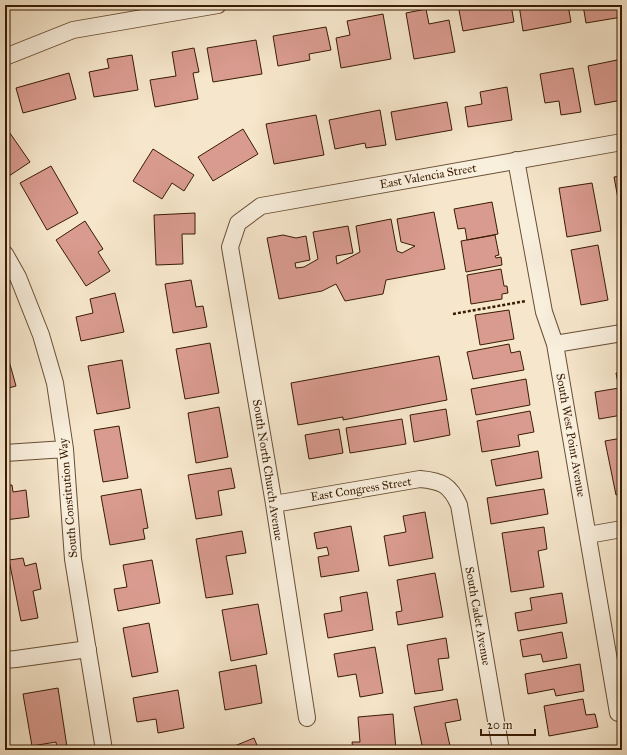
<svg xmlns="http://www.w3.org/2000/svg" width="627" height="755" viewBox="0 0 627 755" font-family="'IM FELL Great Primer',serif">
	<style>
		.building { fill: #d99b8f; stroke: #391c02 }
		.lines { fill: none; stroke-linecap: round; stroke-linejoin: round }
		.minor-casing { stroke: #684e34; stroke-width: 18 }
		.path { stroke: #391c02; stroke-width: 2.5; stroke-dasharray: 3 2; stroke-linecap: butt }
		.minor { stroke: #f9efdd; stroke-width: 16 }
		.labels { text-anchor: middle; stroke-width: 3.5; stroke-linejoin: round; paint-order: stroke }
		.street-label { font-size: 12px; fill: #391c02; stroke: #f9efdd }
	</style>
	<rect width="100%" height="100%" fill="#f6e6cb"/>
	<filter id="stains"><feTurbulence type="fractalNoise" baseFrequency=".005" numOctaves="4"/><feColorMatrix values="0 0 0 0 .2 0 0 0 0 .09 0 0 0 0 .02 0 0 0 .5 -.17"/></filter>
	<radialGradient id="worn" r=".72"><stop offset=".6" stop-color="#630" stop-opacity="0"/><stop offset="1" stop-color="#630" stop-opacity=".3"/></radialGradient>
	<path class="building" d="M458 5H511L514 22 463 31Z
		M519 5H568L571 22 523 31Z
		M583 5H622V17L586 23Z
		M426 9 429 24 449 20 455 52 414 59 406 13Z
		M383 14 391 59 341 68 336 38 350 35 347 21Z
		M326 27 331 50 309 54 310 60 278 66 273 36Z
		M256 40 262 74 213 82 207 48Z
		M194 48 199 72 193 73 198 99 155 107 150 80 176 76 172 52Z
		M132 55 138 90 94 97 89 72 109 68 107 59Z
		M622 59V100L595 105 588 66Z
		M573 68 581 112 561 115 559 101 545 103 540 74Z
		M69 73 76 99 23 113 16 88Z
		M507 87 512 120 468 127 465 107 482 104 480 92Z
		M447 102 452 130 396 140 391 112Z
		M380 110 386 145 366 148 365 143 335 149 329 120Z
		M316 115 324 155 274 164 266 124Z
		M5 126 30 162 6 178 5 177Z
		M243 129 258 154 213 181 198 157Z
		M153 149 194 175 184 191 172 183 162 199 133 181Z
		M51 166 78 213 47 230 20 183Z
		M622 176V203L619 204 614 177Z
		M592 183 601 231 567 237 559 188Z
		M492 202 498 234 467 240 465 228 458 229 454 209Z
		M434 212 445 269 386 280 383 294 345 301 336 284 322 291 279 299 267 238 283 235 296 238 306 236 310 260 295 263 296 268 304 267 318 259 313 232 348 226 353 253 336 256 337 264 360 252 356 226 391 219 397 251 402 253 415 246 401 242 397 219Z
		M195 213V234H182L183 264 156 265 154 215Z
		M85 221 103 249 98 252 110 271 86 286 56 240Z
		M495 235 499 255 495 256 496 258 501 257 502 265 466 272 461 241Z
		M598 245 608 300 581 305 571 250Z
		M501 269 504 286H507L508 293 502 294V299L471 304 467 275Z
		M191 280 196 307 203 306 207 327 173 333 165 284Z
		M115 293 124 332 81 341 76 317 93 313 90 299Z
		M509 310 514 339 480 345 475 315Z
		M210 343 219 393 185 399 176 349Z
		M509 344 511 353 520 351 524 370 473 379 467 352Z
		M6 350 16 386 5 389V351Z
		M439 356 447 400 343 420V417L298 425 291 383Z
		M122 360 130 408 97 414 88 366Z
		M622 372V415L599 419 595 392 619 388 616 373Z
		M526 379 530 405 476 415 471 389Z
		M219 407 228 457 196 463 188 413Z
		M446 409 450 435 414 442 410 415Z
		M530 411 534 432 518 435 520 446 482 452 477 421Z
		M402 419 406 444 350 453 346 428Z
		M119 426 128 478 103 482 94 430Z
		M339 429 343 453 309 459 305 435Z
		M622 438V493L616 495 605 441Z
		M538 451 542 478 496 486 491 460Z
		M231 468 235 488 218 491 222 515 196 519 188 475Z
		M12 485 13 492 26 490 29 517 5 520V486Z
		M141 489 148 528 143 529 145 539 110 545 101 496Z
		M544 489 548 514 491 524 487 498Z
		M425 512 433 558 389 566 384 536 406 532 403 516Z
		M351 526 359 571 321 577 318 557 329 555 327 547 317 549 314 533Z
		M544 527 547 549 538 551 544 587 511 592 502 533Z
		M242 531 246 553 226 556 233 594 206 598 196 539Z
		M23 558 25 566 36 563 41 589 33 591 38 618 21 621 9 560Z
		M152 560 160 603 118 611 114 589 127 587 123 565Z
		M435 573 443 617 398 625 396 612 402 611 397 580Z
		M367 592 373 630 328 638 324 614 342 611 340 597Z
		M562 593 567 623 518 631 515 613 532 610 530 598Z
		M258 604 267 654 231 661 222 610Z
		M149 623 158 672 132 677 123 628Z
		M562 632 567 658 543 662 541 654 523 657 520 640Z
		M446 638 449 658 438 659 443 690 415 694 407 645Z
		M375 647 383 693 360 697 356 674 338 677 334 654Z
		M580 664 584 691 556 696 554 689 528 694 525 674Z
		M256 665 262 703 225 710 219 672Z
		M58 688 67 747 57 749 56 742 32 746 23 694Z
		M178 690 184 728 158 733 156 719 137 722 133 698Z
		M457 699 461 720 445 723 450 746 423 750 414 707Z
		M583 699 586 715 595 714 598 727 549 736 544 706Z
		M393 714 396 750H353L352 742H360L358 717Z
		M254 738 259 750H233L232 747Z"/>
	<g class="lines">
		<defs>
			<path id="minor" d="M5 57 73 30 218 5
				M516 160 544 312 555 344 618 713
				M5 254 18 277 41 335 55 383 65 449 73 559 104 750
				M555 344 622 333
				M5 453 65 449
				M274 504 420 479C442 481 450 485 459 505L501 750
				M588 535 622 529
				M5 660 16 659 88 649
				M307 718 274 504 230 247 238 223 261 206 622 142"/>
		</defs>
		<use href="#minor" class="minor-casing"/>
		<path class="path" d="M453 314 526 301"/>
		<use href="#minor" class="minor"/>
	</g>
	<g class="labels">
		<g class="street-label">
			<text transform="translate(428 176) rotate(-10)" y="4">East Valencia Street</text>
			<text transform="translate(571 435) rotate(80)" y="4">South West Point Avenue</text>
			<text transform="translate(268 470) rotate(81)" y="4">South North Church Avenue</text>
			<text transform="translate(361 489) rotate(-9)" y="4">East Congress Street</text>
			<text transform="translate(68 498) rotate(-95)" y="4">South Constitution Way</text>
			<text transform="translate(478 616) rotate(80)" y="4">South Cadet Avenue</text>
		</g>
	</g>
	<rect width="627" height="755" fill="none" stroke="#f6e6cb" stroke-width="20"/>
	<rect x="6" y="6" width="615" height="743" fill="none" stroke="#391c02" stroke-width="2"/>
	<rect x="10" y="10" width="607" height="735" fill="none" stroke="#391c02"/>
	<path d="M481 729v6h54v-6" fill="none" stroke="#391c02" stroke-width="2"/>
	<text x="487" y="729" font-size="12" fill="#391c02" stroke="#f9efdd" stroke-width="3" paint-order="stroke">20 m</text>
	<rect width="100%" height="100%" filter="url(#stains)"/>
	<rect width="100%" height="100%" fill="url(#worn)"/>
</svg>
